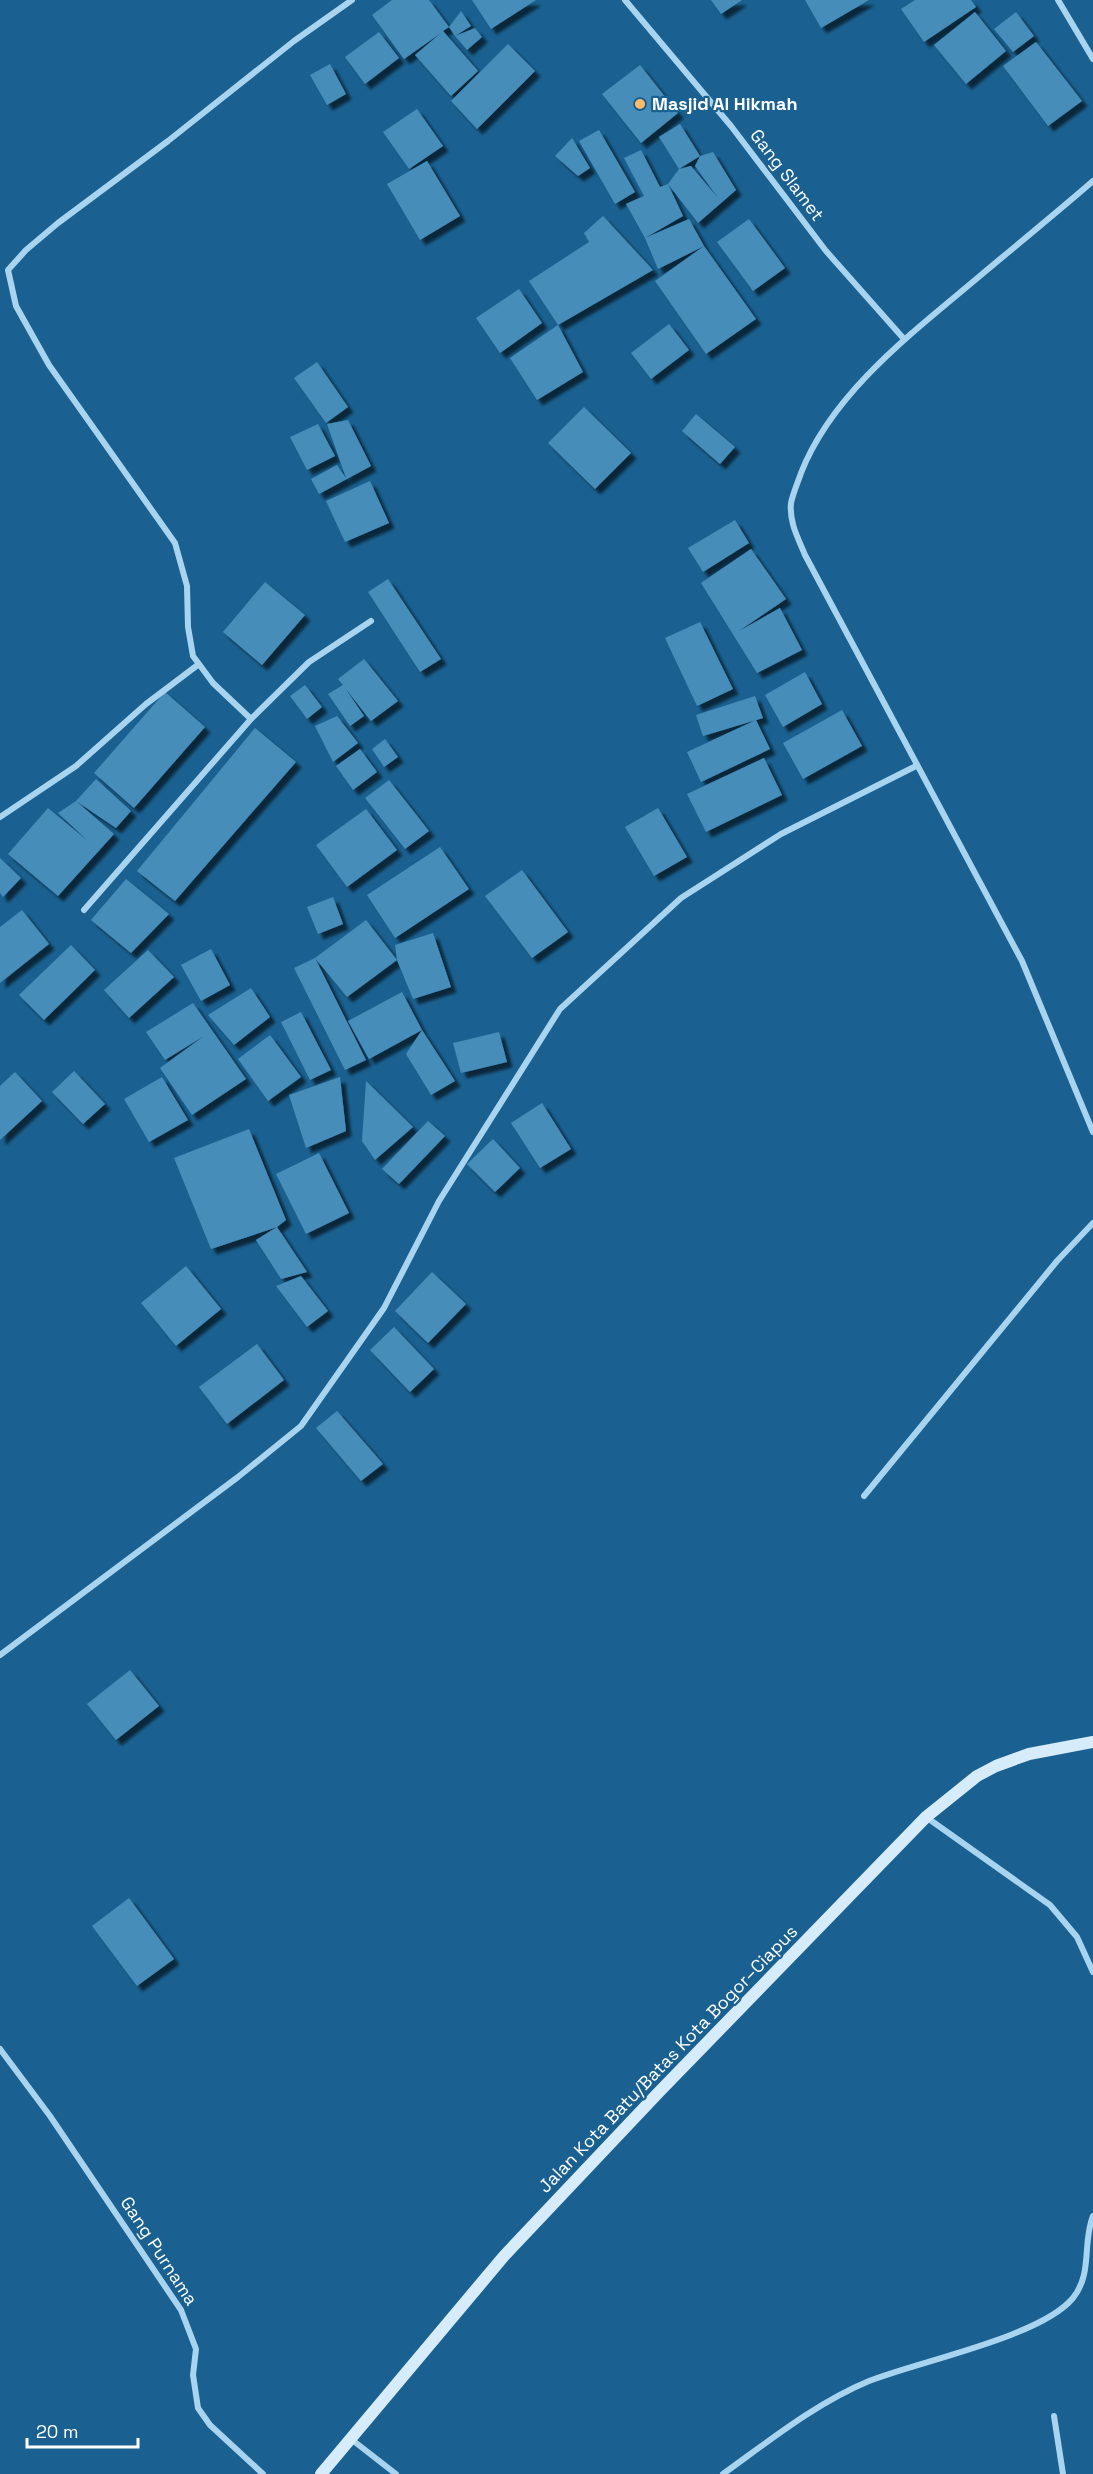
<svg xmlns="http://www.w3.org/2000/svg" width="1093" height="2474" viewBox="0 0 1093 2474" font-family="'Space Grotesk',sans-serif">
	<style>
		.building { fill: #478dba; filter: url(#shadow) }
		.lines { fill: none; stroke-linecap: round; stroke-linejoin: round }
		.minor { stroke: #a9d4ef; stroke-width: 6 }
		.secondary { stroke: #d6ecfa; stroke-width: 12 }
		.poi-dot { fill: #ffba67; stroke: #1a6191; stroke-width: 2 }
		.labels { text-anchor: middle; stroke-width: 4.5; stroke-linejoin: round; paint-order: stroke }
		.poi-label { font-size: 18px; font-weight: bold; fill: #fff; stroke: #1a6191; text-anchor: start }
		.street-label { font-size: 18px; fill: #fff; stroke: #1a6191 }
	</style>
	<defs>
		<filter id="shadow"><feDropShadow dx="5.5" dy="5.5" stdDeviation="1.5" flood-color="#0009"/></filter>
	</defs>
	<rect width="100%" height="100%" fill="#1a6191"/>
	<path class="building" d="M392 0H429L449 27 443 31 478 71 451 96 415 55 441 33 404 59 372 15Z
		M472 0H536L491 29Z
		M711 0H742L721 14Z
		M805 0H869L821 28Z
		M915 0H971L976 7 924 42 901 9Z
		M461 11 471 26 455 36 449 27Z
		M975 12 1006 51 966 84 934 45Z
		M1016 12 1034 36 1013 52 994 29Z
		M475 28 482 37 467 50 455 36Z
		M379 32 399 58 365 84 345 57Z
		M1036 42 1082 101 1048 126 1003 66Z
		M508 44 535 71 477 129 451 101Z
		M330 64 346 94 327 105 310 75Z
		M640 65 678 113 641 143 602 94Z
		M417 109 443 146 409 169 383 132Z
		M680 124 700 156 679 169 691 166 718 198 695 166 700 156 713 152 736 190 698 223 668 184 683 216 645 238 626 204 644 196 624 158 641 150 660 187 668 184 679 169 659 137Z
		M599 130 635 192 615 204 579 141Z
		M572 138 590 168 578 176 555 156Z
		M427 161 460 216 420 240 387 184Z
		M603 216 653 270 558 325 529 281 589 242 584 233Z
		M689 219 704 246 658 269 645 238Z
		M749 219 785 268 753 291 717 242Z
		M704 246 756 319 706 354 655 281Z
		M519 289 542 323 500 353 476 318Z
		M669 324 689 350 651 379 631 353Z
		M558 325 583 372 537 400 510 358Z
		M317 362 348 407 326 423 294 378Z
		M584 407 631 453 595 489 548 443Z
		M696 414 735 447 720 464 682 431Z
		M348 420 371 466 319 494 311 479 337 465 346 478 327 424Z
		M318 424 335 456 307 470 290 437Z
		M370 481 389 523 345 542 326 501Z
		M735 520 749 543 703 572 688 548Z
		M751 549 786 599 739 631 780 608 802 650 757 673 701 583Z
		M388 579 441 659 420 672 368 592Z
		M265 582 305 615 262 665 223 632Z
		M700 622 733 689 697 706 665 638Z
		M364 659 398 701 371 721 345 688 364 716 350 726 328 694 343 685 338 679Z
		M805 672 822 704 783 727 765 695Z
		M305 685 322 707 307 719 290 696Z
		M165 692 205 727 134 808 94 773Z
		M755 696 763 718 703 736 696 715Z
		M842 710 862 746 803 779 783 743Z
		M337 716 358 743 333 762 315 726Z
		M756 720 770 749 701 782 687 752Z
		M255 728 296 762 175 901 137 871Z
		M385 739 398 757 384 767 372 749Z
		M360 749 377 772 353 790 336 766Z
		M764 758 782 795 706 832 687 794Z
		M96 779 131 811 116 828 76 801Z
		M389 780 429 831 405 849 365 798Z
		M76 801 114 834 58 896 8 854 48 808 88 841 58 813Z
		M658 808 687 857 654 876 625 827Z
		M366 809 397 850 347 887 316 845Z
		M440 847 469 889 395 938 367 895Z
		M0 858 21 878 3 897 0 893Z
		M522 870 568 932 532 958 485 896Z
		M126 879 169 914 131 953 91 920Z
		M333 897 343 924 318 934 307 907Z
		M22 910 49 944 0 983V927Z
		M366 920 397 960 347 997 315 958Z
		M433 933 451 987 413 999 397 960 395 945Z
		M71 945 95 970 44 1020 19 995Z
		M211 949 230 985 201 1001 181 965Z
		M148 950 174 977 129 1018 104 990Z
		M315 958 366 1060 345 1070 294 968Z
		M251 988 270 1017 234 1045 208 1015Z
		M402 992 422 1030 369 1059 348 1021Z
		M193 1003 246 1079 192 1115 160 1068 204 1036 165 1060 146 1032Z
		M301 1012 331 1070 310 1080 281 1022Z
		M422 1030 455 1081 431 1095 406 1054Z
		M499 1032 507 1062 461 1073 453 1043Z
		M270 1035 301 1077 268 1101 238 1059Z
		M74 1071 105 1104 83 1124 52 1092Z
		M15 1072 42 1101 0 1140V1086Z
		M162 1077 188 1120 149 1142 124 1099Z
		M340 1077 346 1131 306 1148 289 1095Z
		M366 1081 413 1127 375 1160 362 1141Z
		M542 1103 571 1149 540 1168 511 1123Z
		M428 1121 445 1136 399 1184 382 1169Z
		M249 1129 286 1220 277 1227 211 1249 174 1158Z
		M493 1139 520 1168 495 1192 467 1164Z
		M319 1153 349 1213 306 1234 276 1174Z
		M277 1227 307 1272 281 1279 256 1240Z
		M186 1266 221 1309 176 1346 141 1303Z
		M432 1272 466 1304 428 1343 395 1311Z
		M301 1276 328 1311 307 1327 276 1286Z
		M394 1327 434 1369 410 1392 370 1350Z
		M257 1344 284 1380 227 1424 199 1387Z
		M337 1411 383 1464 361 1481 316 1428Z
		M130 1670 159 1706 116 1740 87 1704Z
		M129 1898 174 1959 137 1986 92 1926Z"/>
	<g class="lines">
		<path class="minor" d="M625 0 731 126 826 251 904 339
			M1058 0 1093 59
			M1093 181C1056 213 1018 244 981 275 916 330 833 391 801 473 798 482 793 493 791 503 789 522 798 538 805 555L1022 961 1093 1132
			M251 719 213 683 193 656 188 627 187 586 175 543 49 365 16 306 8 270 26 250 58 223 168 141 294 41 352 0
			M0 817 76 766 146 704 199 664
			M84 910 251 719 309 662 371 621
			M864 1496 1057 1261 1093 1223
			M0 1655 238 1477 301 1426 384 1308 439 1201 560 1009 681 898 781 834 916 766
			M926 1817 1050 1905 1077 1937 1093 1972
			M0 2049 50 2116 181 2310 196 2349 193 2375 198 2408 210 2425 263 2474
			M1054 2416 1063 2474
			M351 2439 396 2474
			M723 2474C769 2441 816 2403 869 2381 919 2361 1041 2337 1073 2298 1093 2273 1082 2243 1093 2216"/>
		<path class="secondary" d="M321 2474 504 2256 659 2092 926 1817 977 1776 996 1766 1029 1754 1093 1742"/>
	</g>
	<circle class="poi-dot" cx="640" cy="104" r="6"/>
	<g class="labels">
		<g class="poi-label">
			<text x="652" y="110">Masjid Al Hikmah</text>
		</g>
		<g class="street-label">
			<text transform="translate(787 175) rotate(53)" y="6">Gang Slamet</text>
			<text transform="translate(668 2059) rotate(-46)" y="6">Jalan Kota Batu/Batas Kota Bogor–Ciapus</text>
			<text transform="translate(159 2251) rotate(57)" y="6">Gang Purnama</text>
		</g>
	</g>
	<path d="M27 2438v9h111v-9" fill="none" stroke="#ffffff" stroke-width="3"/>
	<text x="36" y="2438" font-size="18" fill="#ffffff" stroke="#1a6191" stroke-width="4.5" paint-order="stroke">20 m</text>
</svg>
